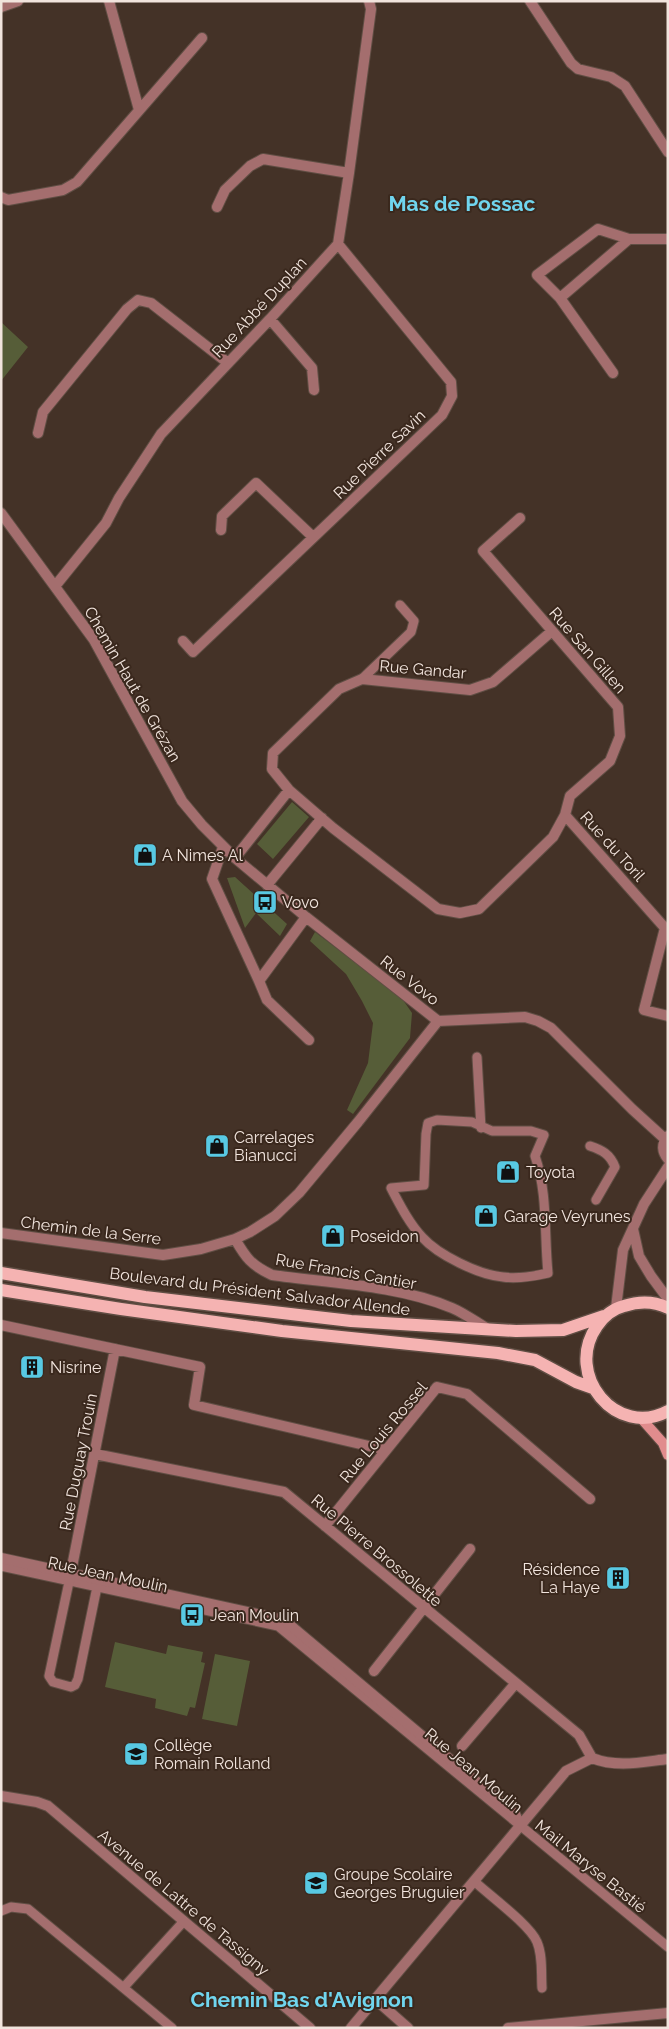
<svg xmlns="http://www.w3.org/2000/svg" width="669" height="2029" viewBox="0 0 669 2029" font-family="Raleway,sans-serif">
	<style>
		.green { fill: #565d38 }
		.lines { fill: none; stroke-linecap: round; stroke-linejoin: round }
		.service-casing { stroke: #604e44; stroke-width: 11 }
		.minor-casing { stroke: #604e44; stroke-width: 12 }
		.secondary-casing { stroke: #604e44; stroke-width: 12 }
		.primary-casing { stroke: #604e44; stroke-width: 15 }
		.service { stroke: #a46e6e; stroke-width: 9 }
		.minor { stroke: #a46e6e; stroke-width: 10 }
		.secondary { stroke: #e18c8d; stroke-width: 10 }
		.primary { stroke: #f5b3b2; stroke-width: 12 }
		.labels { text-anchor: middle; stroke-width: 4; stroke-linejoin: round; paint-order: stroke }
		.street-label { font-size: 16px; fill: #f1e4dd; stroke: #3a281d }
		.poi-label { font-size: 16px; fill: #f1e4dd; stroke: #3a281d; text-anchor: start }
		.district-label { font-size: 21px; font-weight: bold; fill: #70d5ee; stroke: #3a281d }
	</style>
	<rect width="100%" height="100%" fill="#443227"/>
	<path class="green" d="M1 322 28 347 1 381Z
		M292 802 309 817 273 859 257 844Z
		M235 877 287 924 280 936 256 913 245 928 227 878Z
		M315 932 401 997 412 1013 410 1038 353 1114 347 1110 368 1063 373 1023 362 1001 346 974 310 941Z
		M115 1642 166 1654 168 1645 203 1652 201 1662 205 1663 195 1708 190 1707 187 1716 155 1708 156 1699 105 1687Z
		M215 1654 250 1661 237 1726 202 1719Z"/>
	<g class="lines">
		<defs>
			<path id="service" d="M362 679 411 632 414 621 400 605
				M477 1057 481 1128
				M437 1120 472 1122 492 1131H531L544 1135 535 1156C548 1194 544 1233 548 1273 535 1276 517 1279 503 1277 479 1275 438 1255 422 1237 409 1223 400 1205 391 1188L424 1185 426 1134 428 1123Z
				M590 1146C602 1150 610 1154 615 1167L596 1200
				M1 1566 278 1626 668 1947
				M69 1582 49 1676 53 1682 71 1687 75 1685 78 1679 97 1587
				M474 1881C489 1895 530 1925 537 1942 543 1956 541 1973 542 1988
				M1 1911 11 1907 28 1909 172 2028
				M124 1987 184 1921"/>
			<path id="minor" d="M109 1 139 110
				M530 1 571 63 578 69 611 77 625 86 668 152
				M1 7 18 1
				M1 197 8 200 63 190 77 182 202 38
				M217 207 225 190 250 166 263 159 349 173
				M560 298 629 239
				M270 319 312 368 314 390
				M613 373 560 298 537 275 598 229 629 239H668
				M38 433 43 412 127 309 138 300 151 303 228 363
				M1 513 94 640 182 801 202 825 235 858 306 917 438 1021 525 1017 538 1021 551 1028 632 1109 665 1139
				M520 518 483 551 618 707 620 736 610 761 570 796 565 815 553 837 479 909 460 913 438 909 333 828 289 790 272 769 273 753 339 689 362 679 470 690 493 682 552 631
				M221 530 222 516 256 483 313 537
				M56 585 106 523 119 498 161 434 270 319 338 244 349 173 371 9 369 1
				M183 641 193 652 442 415 452 396 451 382 338 244
				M565 815 665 928 644 1010 668 1016
				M223 847 212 879 259 981
				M235 858 289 790
				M267 885 322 818
				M306 917 259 981 267 1000 309 1040
				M668 1136C661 1144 662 1152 668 1159
				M633 1229 639 1256 651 1276 668 1299
				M1 1233 163 1255 201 1249 235 1239 250 1232 275 1216 299 1193 358 1122 438 1021
				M235 1239C246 1258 251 1265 272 1275 329 1283 398 1285 452 1308 464 1313 476 1322 488 1329
				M616 1308 623 1250 644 1204 668 1167
				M1 1325 200 1367 194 1405 386 1450
				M95 1454 284 1492 579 1735 592 1758
				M325 1526 437 1387 467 1394 590 1499
				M1 1558 284 1620 515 1814 520 1826
				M69 1582 115 1349
				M374 1671 470 1549
				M462 1746 515 1684
				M1 1796 37 1802 48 1806 310 2028
				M375 1999 408 2028
				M351 2028 566 1771 592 1758C617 1768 642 1762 668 1759
				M508 2028 668 2013"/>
			<path id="secondary" d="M640 1417 663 1443 668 1455"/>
			<path id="primary" d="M1 1273 145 1297 351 1321 516 1331 563 1330 604 1316
				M1 1290 121 1309 282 1331 498 1353 535 1360 576 1382 593 1388
				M668 1308C654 1301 639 1301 624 1306 612 1309 604 1316 597 1326 563 1375 617 1439 668 1411"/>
		</defs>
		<use href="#service" class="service-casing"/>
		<use href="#minor" class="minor-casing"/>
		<use href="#secondary" class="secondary-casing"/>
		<use href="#primary" class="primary-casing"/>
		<use href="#service" class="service"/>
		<use href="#minor" class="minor"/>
		<use href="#secondary" class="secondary"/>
		<use href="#primary" class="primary"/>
	</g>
	<defs>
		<symbol id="shop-square" viewBox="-11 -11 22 22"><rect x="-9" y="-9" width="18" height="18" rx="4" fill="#58c9e3" stroke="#3a281d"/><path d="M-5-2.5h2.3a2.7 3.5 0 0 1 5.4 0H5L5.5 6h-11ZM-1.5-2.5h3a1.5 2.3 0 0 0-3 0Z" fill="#111"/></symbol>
		<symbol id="bus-square" viewBox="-11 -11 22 22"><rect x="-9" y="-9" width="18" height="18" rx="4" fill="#58c9e3" stroke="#3a281d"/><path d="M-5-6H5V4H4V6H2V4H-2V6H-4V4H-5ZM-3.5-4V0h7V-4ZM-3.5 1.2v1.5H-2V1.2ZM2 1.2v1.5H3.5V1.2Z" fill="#111"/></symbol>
		<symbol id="building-square" viewBox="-11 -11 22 22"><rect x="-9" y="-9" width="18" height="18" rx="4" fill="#58c9e3" stroke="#3a281d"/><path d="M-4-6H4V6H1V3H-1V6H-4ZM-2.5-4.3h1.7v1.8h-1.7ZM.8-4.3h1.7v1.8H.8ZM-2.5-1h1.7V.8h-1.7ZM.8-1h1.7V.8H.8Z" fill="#111"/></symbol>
		<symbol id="school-square" viewBox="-11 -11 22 22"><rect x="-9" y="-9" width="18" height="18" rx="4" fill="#58c9e3" stroke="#3a281d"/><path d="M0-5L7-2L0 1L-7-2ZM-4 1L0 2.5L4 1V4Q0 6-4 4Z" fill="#111"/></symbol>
	</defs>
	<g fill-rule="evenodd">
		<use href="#shop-square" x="131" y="841" width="28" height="28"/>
		<use href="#bus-square" x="251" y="888" width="28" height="28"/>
		<use href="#shop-square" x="203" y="1132" width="28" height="28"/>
		<use href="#shop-square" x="494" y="1158" width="28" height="28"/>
		<use href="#shop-square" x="472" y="1202" width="28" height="28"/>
		<use href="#shop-square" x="319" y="1222" width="28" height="28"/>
		<use href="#building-square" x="18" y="1353" width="28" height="28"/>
		<use href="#building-square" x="604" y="1564" width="28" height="28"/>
		<use href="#bus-square" x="178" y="1601" width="28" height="28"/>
		<use href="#school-square" x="122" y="1740" width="28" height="28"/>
		<use href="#school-square" x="302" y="1869" width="28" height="28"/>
	</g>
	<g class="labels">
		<g class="street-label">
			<text transform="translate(259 307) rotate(-47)" y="6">Rue Abbé Duplan</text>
			<text transform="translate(379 454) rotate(-44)" y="6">Rue Pierre Savin</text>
			<text transform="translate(588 650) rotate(49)" y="6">Rue San Gillen</text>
			<text transform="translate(423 669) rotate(5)" y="6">Rue Gandar</text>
			<text transform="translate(133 684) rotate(60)" y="6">Chemin Haut de Grézan</text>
			<text transform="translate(613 846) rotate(48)" y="6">Rue du Toril</text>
			<text transform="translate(410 980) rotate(38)" y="6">Rue Vovo</text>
			<text transform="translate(91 1230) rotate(7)" y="6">Chemin de la Serre</text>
			<text transform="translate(346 1271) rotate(10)" y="6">Rue Francis Cantier</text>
			<text transform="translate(260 1291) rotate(7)" y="6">Boulevard du Président Salvador Allende</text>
			<text transform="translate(383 1432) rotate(-50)" y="6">Rue Louis Rossel</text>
			<text transform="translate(78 1462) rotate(-79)" y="6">Rue Duguay Trouin</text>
			<text transform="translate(377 1550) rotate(40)" y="6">Rue Pierre Brossolette</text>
			<text transform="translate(108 1574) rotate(12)" y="6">Rue Jean Moulin</text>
			<text transform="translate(474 1770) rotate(40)" y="6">Rue Jean Moulin</text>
			<text transform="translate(591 1866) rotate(39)" y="6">Mail Maryse Bastié</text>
			<text transform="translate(184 1902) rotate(40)" y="6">Avenue de Lattre de Tassigny</text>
		</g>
		<g class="poi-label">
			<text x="162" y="861">A Nimes Al</text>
			<text x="282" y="908">Vovo</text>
			<text x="234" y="1143">Carrelages<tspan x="234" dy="18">Bianucci</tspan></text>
			<text x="526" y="1178">Toyota</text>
			<text x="504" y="1222">Garage Veyrunes</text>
			<text x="350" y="1242">Poseidon</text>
			<text x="50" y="1373">Nisrine</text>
			<text x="600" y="1575" text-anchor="end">Résidence<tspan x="600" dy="18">La Haye</tspan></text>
			<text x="210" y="1621">Jean Moulin</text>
			<text x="154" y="1751">Collège<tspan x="154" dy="18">Romain Rolland</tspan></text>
			<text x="334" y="1880">Groupe Scolaire<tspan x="334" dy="18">Georges Bruguier</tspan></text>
		</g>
		<g class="district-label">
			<text x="462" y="211">Mas de Possac</text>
			<text x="302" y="2007">Chemin Bas d'Avignon</text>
		</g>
	</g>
	<rect width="669" height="2029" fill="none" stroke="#f1e4dd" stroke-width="5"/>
</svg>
